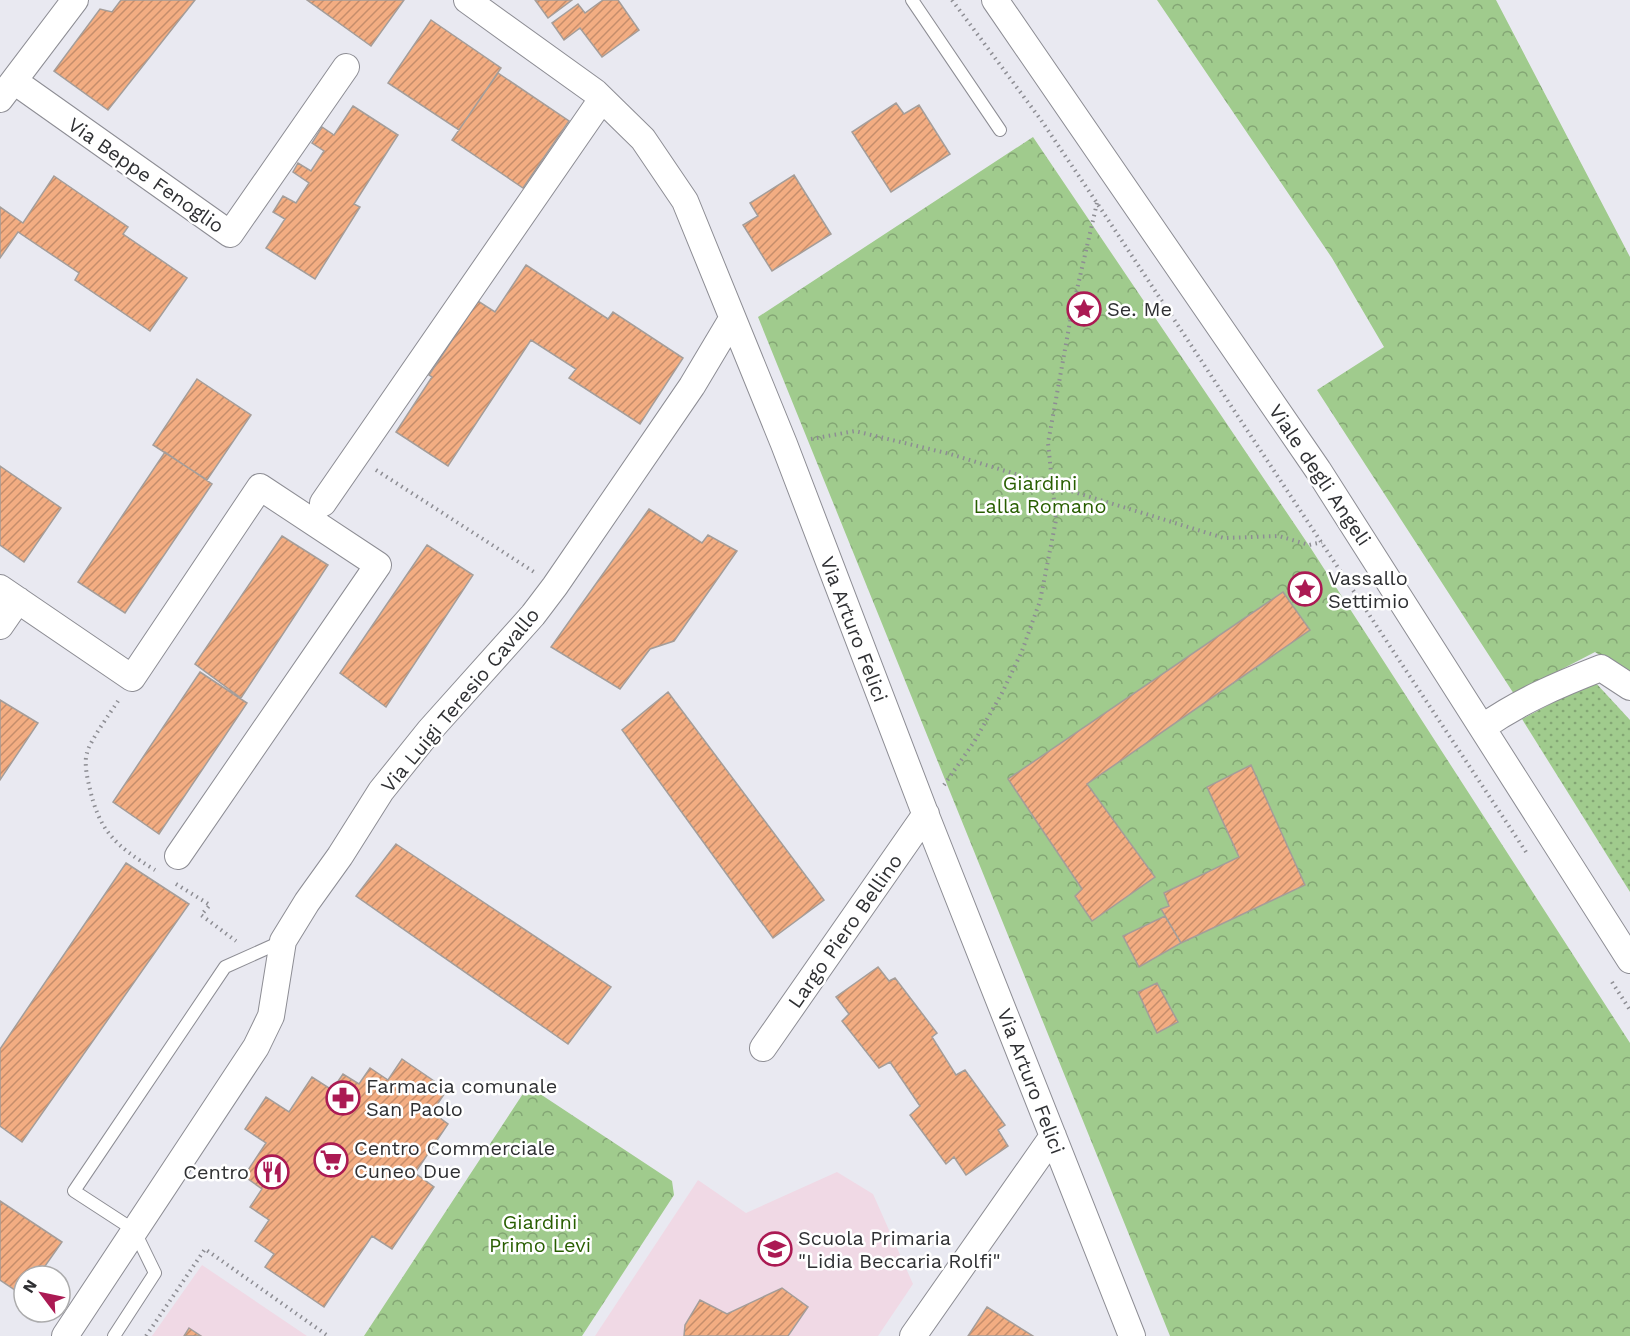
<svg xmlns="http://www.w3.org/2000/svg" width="1630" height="1336" viewBox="0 0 1630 1336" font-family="'Work Sans',sans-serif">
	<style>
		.education { fill: #f0d9e5 }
		.forest { fill: url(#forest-crowns) }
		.garden { fill: url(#garden-dots) }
		.building { fill: url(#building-hatch); stroke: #a49d99; stroke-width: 1.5 }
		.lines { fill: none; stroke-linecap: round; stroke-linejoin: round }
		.lane-casing { stroke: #8d8d94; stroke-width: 14 }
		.street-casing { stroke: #8d8d94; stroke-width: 28 }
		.path { stroke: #8d8d93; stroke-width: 4; stroke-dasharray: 1.5 4.5; stroke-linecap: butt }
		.lane { stroke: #fff; stroke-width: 12 }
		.street { stroke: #fff; stroke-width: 26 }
		.labels { text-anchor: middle; stroke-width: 5; stroke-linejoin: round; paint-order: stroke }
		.street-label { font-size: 20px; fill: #2f3033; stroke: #fff }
		.poi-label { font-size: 20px; fill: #2f3033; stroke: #fff; text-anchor: start }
		.park-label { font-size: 20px; fill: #285e00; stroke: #fff }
	</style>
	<defs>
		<pattern id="forest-crowns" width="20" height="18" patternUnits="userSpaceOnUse" patternTransform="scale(1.5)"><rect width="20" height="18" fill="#a0cb8d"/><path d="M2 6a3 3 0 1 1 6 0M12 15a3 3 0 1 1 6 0" fill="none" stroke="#83a574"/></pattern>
		<pattern id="garden-dots" width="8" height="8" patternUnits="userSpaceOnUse" patternTransform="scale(1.5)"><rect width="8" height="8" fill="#a0cb8d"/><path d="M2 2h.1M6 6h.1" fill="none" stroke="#83a574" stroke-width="1.8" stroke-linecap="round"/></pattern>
		<pattern id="building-hatch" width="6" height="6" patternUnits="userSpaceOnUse" patternTransform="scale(1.5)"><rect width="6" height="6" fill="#f3ad82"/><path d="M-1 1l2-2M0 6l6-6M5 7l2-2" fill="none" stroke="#c58d6b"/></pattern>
	</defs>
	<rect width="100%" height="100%" fill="#e9e9f1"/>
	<path class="education" d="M837 1172 873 1194 913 1284 878 1336H595L698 1180 746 1213Z
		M202 1265 307 1336H152Z"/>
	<path class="forest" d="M1157 0H1496L1630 257V675L1595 652 1514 694 1317 390 1384 347 1332 258Z
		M1033 137 1310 547 1630 1043V1336H1170L758 317Z
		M528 1086 672 1181 674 1195 582 1336H364Z"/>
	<path class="garden" d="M1594 681 1630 720V892L1522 719Z"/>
	<path class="building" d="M121 0H195L108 110 54 71 100 9 112 12Z
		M307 0H404L371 46Z
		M535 0H572L548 18Z
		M603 0H618L639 30 602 57 580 28 564 40 552 23 578 4 585 13Z
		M431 20 501 68 459 130 388 83Z
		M498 73 569 121 523 188 452 140Z
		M896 103 904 114 919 105 950 154 891 192 852 132Z
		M353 106 398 135 354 204 360 207 315 279 266 248 285 219 273 212 283 196 296 203 309 183 293 172 298 163 311 171 324 151 312 143 322 127 334 135Z
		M794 175 831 234 772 271 743 225 758 216 750 203Z
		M54 176 128 227 123 234 187 278 150 331 75 280 79 273 18 232 0 258V207L23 223Z
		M526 265 608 319 613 312 683 358 640 424 569 378 576 369 531 340 448 466 396 432 432 377 429 375 478 301 495 312Z
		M197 379 251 415 207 480 153 445Z
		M165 452 212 484 125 613 78 582Z
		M0 466 61 508 24 562 0 545Z
		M649 509 702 543 708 535 737 551 674 641 650 649 620 689 551 647Z
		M282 536 328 565 241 698 195 664Z
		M427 545 473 575 386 707 340 673Z
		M1283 592 1310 630 1087 784 1155 877 1092 921 1075 896 1082 889 1008 779Z
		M200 672 247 703 159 834 113 802Z
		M668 692 824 900 773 938 622 730Z
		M0 700 38 723 0 780Z
		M1251 765 1305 885 1181 943 1161 909 1169 906 1164 893 1239 857 1207 787Z
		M396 844 611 987 568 1044 356 896Z
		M126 863 189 904 22 1142 0 1126V1049Z
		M1165 916 1181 943 1139 967 1123 936Z
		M878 967 889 981 895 978 937 1033 932 1037 956 1075 965 1070 1005 1125 998 1130 1008 1146 966 1175 954 1157 946 1164 910 1115 920 1106 890 1062 879 1068 842 1021 849 1014 836 997Z
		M1157 983 1178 1022 1157 1033 1138 992Z
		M402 1059 447 1090 432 1112 448 1124 415 1173 434 1187 392 1249 372 1236 324 1307 265 1267 274 1254 255 1241 269 1220 250 1207 262 1189 244 1176 266 1143 245 1129 266 1097 289 1112 312 1077 332 1090 343 1074 359 1084 370 1068 388 1080Z
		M0 1201 62 1242 38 1276H24V1296L0 1280Z
		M782 1288 808 1307 788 1336H684L685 1325 700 1300 727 1314Z
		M987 1307 1033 1336H968Z
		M189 1328 201 1336H184Z"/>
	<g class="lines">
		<defs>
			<path id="lane" d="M912 0 1000 130
				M114 1336 155 1273 134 1230 74 1191 225 967 283 941"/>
			<path id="street" d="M467 0 595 92 643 139 685 201 784 444 925 813 1132 1336
				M995 0 1318 470 1630 960
				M14 81 230 234 346 67
				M0 99 75 0
				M323 503 602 99
				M0 588 132 678 260 487 378 565 178 856
				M0 626 18 600
				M1483 727C1520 701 1560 684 1601 668L1630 687
				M763 1048 926 814
				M65 1336 256 1047 271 1016 283 941 307 902 340 856 381 791 430 730 533 615 555 586 692 386 732 319
				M913 1336 1053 1136"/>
		</defs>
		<use href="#lane" class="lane-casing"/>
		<use href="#street" class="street-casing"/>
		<path class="path" d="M952 0 1041 120 1097 203 1528 855
			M811 439 855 431 950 454 1224 538 1279 536 1309 545 1322 542
			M376 470 534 572
			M118 701C111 712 89 742 87 753 84 762 87 777 89 785 99 832 116 846 155 870
			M944 785 974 742 1002 693 1022 651 1040 601 1056 520 1048 443 1072 311 1097 203
			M176 884 210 905 201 915 236 941
			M1612 982 1630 1010
			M146 1336 205 1249 328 1336"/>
		<use href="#lane" class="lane"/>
		<use href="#street" class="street"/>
	</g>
	<defs>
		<symbol id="sight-ring" viewBox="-11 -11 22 22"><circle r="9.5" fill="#fff" stroke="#ab1a53" stroke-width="1.5"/><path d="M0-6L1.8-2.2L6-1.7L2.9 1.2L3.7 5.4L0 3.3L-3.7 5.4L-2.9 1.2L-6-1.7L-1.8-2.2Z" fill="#ab1a53"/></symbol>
		<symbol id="pharmacy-ring" viewBox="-11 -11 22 22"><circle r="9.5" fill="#fff" stroke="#ab1a53" stroke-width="1.5"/><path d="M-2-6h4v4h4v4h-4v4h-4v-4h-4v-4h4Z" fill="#ab1a53"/></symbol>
		<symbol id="supermarket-ring" viewBox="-11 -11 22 22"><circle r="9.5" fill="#fff" stroke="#ab1a53" stroke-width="1.5"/><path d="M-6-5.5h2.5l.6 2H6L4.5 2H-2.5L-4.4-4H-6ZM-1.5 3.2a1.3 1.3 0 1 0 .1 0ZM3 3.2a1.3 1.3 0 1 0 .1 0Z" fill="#ab1a53"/></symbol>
		<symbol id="restaurant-ring" viewBox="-11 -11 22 22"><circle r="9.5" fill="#fff" stroke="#ab1a53" stroke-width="1.5"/><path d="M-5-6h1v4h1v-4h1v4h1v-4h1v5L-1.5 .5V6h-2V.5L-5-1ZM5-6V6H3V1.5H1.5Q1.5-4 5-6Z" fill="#ab1a53"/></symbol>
		<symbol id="school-ring" viewBox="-11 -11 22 22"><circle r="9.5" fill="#fff" stroke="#ab1a53" stroke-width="1.5"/><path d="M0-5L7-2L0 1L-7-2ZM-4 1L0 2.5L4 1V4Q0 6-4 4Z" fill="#ab1a53"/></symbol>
	</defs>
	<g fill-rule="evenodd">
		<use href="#sight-ring" x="1065" y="290" width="38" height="38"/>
		<use href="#sight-ring" x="1286" y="570" width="38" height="38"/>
		<use href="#pharmacy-ring" x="324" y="1079" width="38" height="38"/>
		<use href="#supermarket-ring" x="312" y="1141" width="38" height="38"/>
		<use href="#restaurant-ring" x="253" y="1153" width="38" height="38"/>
		<use href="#school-ring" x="756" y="1230" width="38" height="38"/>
	</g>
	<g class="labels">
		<g class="street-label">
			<text transform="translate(146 175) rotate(35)" y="7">Via Beppe Fenoglio</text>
			<text transform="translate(1320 475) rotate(56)" y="7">Viale degli Angeli</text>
			<text transform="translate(854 629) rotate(69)" y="7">Via Arturo Felici</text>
			<text transform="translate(460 700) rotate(-50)" y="7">Via Luigi Teresio Cavallo</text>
			<text transform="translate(845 931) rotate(-55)" y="7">Largo Piero Bellino</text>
			<text transform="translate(1031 1081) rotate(69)" y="7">Via Arturo Felici</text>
		</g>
		<g class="poi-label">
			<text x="1107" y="316">Se. Me</text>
			<text x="1328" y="585">Vassallo<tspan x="1328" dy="23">Settimio</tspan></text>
			<text x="366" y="1093">Farmacia comunale<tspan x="366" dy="23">San Paolo</tspan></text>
			<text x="354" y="1155">Centro Commerciale<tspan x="354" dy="23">Cuneo Due</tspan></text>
			<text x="249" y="1179" text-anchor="end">Centro</text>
			<text x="798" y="1245">Scuola Primaria<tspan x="798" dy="23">"Lidia Beccaria Rolfi"</tspan></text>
		</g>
		<g class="park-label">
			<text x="1040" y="490">Giardini<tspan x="1040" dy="23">Lalla Romano</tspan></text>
			<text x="540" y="1229">Giardini<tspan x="540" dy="23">Primo Levi</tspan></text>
		</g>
	</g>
	<g transform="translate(42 1294) rotate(302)"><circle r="28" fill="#ffffff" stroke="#acacad" stroke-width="1.5"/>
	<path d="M0-4.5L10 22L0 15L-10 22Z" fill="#ab1a53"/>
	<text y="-9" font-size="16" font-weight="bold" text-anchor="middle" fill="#2f3033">N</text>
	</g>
</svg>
